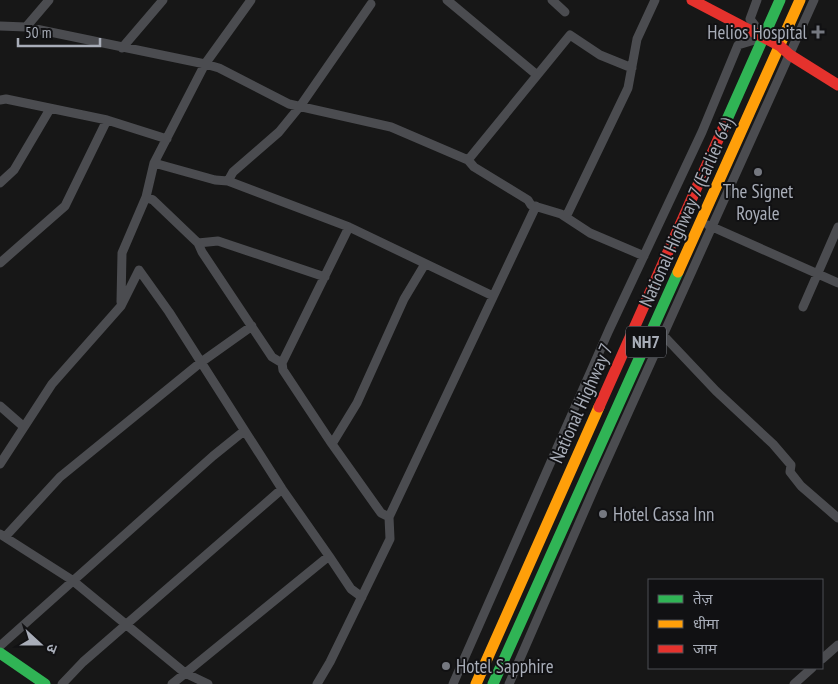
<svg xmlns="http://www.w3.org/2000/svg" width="838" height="684" viewBox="0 0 838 684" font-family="'PT Sans Narrow','Noto Sans Devanagari',sans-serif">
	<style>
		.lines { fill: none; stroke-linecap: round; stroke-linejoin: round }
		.street { stroke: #4b4c50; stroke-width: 9 }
		.fast { stroke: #30b455; stroke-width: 11 }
		.slow { stroke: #ff9f0a; stroke-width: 11 }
		.jam { stroke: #e5322d; stroke-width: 11 }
		.poi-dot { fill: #757880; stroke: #111113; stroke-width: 2 }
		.labels { text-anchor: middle; stroke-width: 4; stroke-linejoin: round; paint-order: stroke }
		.shield { fill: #111113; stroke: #7b7e86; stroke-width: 1 }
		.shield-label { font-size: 18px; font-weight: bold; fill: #a8adb8 }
		.poi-label { font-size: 19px; fill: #a8adb8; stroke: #111113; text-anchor: start }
		.street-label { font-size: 19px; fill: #a8adb8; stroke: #111113 }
	</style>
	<rect width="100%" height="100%" fill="#171717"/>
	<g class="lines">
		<path class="street" d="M447 0 537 75
			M552 0 565 12
			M0 26 26 27 205 64 219 68 289 104 391 127 468 160 474 167 528 200 531 205 561 214 590 233 644 256
			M26 27 49 0
			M122 48 163 0
			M0 100 6 99 107 120 167 139
			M468 160 570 35 600 55 632 68
			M154 163 215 180 228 181 349 227 493 296
			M228 181 233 172 279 132 301 105 371 4
			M0 183 14 170 50 109
			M146 197 153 200 198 243 202 252 272 357 282 363
			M566 217 628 88 637 39 655 0
			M708 225 838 283
			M349 227 282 363 283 370 332 444 381 513 389 517
			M198 243 218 241 325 277
			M0 263 65 206 107 120
			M121 302 122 253 146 197 154 163 205 64 251 0
			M803 307 838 227
			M663 335 716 391 773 444 791 465 790 472 801 486 838 518
			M0 406 24 427
			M332 444 357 403 404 299 425 264
			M0 464 52 384 121 306 139 270 169 312 282 489 329 556
			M0 534 72 580 185 673 208 684
			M5 537 60 477 200 363 252 326
			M0 646 213 456 244 431
			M822 659 838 645
			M62 684 83 662 282 489
			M172 684 329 556 351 589 362 597
			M317 684 330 662 390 539 389 517 536 206
			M453 684 609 330 702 132 738 45 764 37 750 19 757 0
			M509 684 597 482 814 0
			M794 684 812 668"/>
		<path class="fast" d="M725 124 780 0
			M0 653 45 684
			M493 684 678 272"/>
		<path class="slow" d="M678 272 800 0
			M476 684 599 407"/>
		<path class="jam" d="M692 0 780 46 790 55 838 85
			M599 407 725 124"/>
	</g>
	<g class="poi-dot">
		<path d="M815.5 24.5h5v5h5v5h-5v5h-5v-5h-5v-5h5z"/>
		<circle cx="758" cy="172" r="5"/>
		<circle cx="603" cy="514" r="5"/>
		<circle cx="446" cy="666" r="5"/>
	</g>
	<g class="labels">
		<rect class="shield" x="626" y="326.5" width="40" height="31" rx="4"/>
		<g class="shield-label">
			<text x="646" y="348">NH7</text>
		</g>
		<g class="poi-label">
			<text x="807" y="39" text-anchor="end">Helios Hospital</text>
			<text x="758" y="198" text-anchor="middle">The Signet<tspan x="758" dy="22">Royale</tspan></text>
			<text x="613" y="521">Hotel Cassa Inn</text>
			<text x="456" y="673">Hotel Sapphire</text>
		</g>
		<g class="street-label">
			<text transform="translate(686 212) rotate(-66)" y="7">National Highway 7 (Earlier 64)</text>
			<text transform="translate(581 403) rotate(-66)" y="7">National Highway 7</text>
		</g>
	</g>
	<rect x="648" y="579" width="175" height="90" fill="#111113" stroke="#4d4f55"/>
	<rect x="658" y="595" width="25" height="8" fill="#30b455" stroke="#4d4f55"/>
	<text x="693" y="604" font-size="15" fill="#a8adb8">तेज़</text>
	<rect x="658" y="620" width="25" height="8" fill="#ff9f0a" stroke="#4d4f55"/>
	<text x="693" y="629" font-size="15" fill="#a8adb8">धीमा</text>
	<rect x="658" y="645" width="25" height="8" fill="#e5322d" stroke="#4d4f55"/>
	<text x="693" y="654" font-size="15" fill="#a8adb8">जाम</text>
	<g transform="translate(40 644) rotate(111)" stroke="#111113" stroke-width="4" paint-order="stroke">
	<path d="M0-4L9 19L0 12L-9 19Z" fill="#a8adb8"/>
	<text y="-8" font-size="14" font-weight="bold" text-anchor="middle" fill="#a8adb8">उ</text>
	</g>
	<path d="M18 38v8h82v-8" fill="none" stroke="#a8adb8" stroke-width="2.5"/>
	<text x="25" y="38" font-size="15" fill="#a8adb8" stroke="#111113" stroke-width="4" paint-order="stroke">50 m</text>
</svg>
